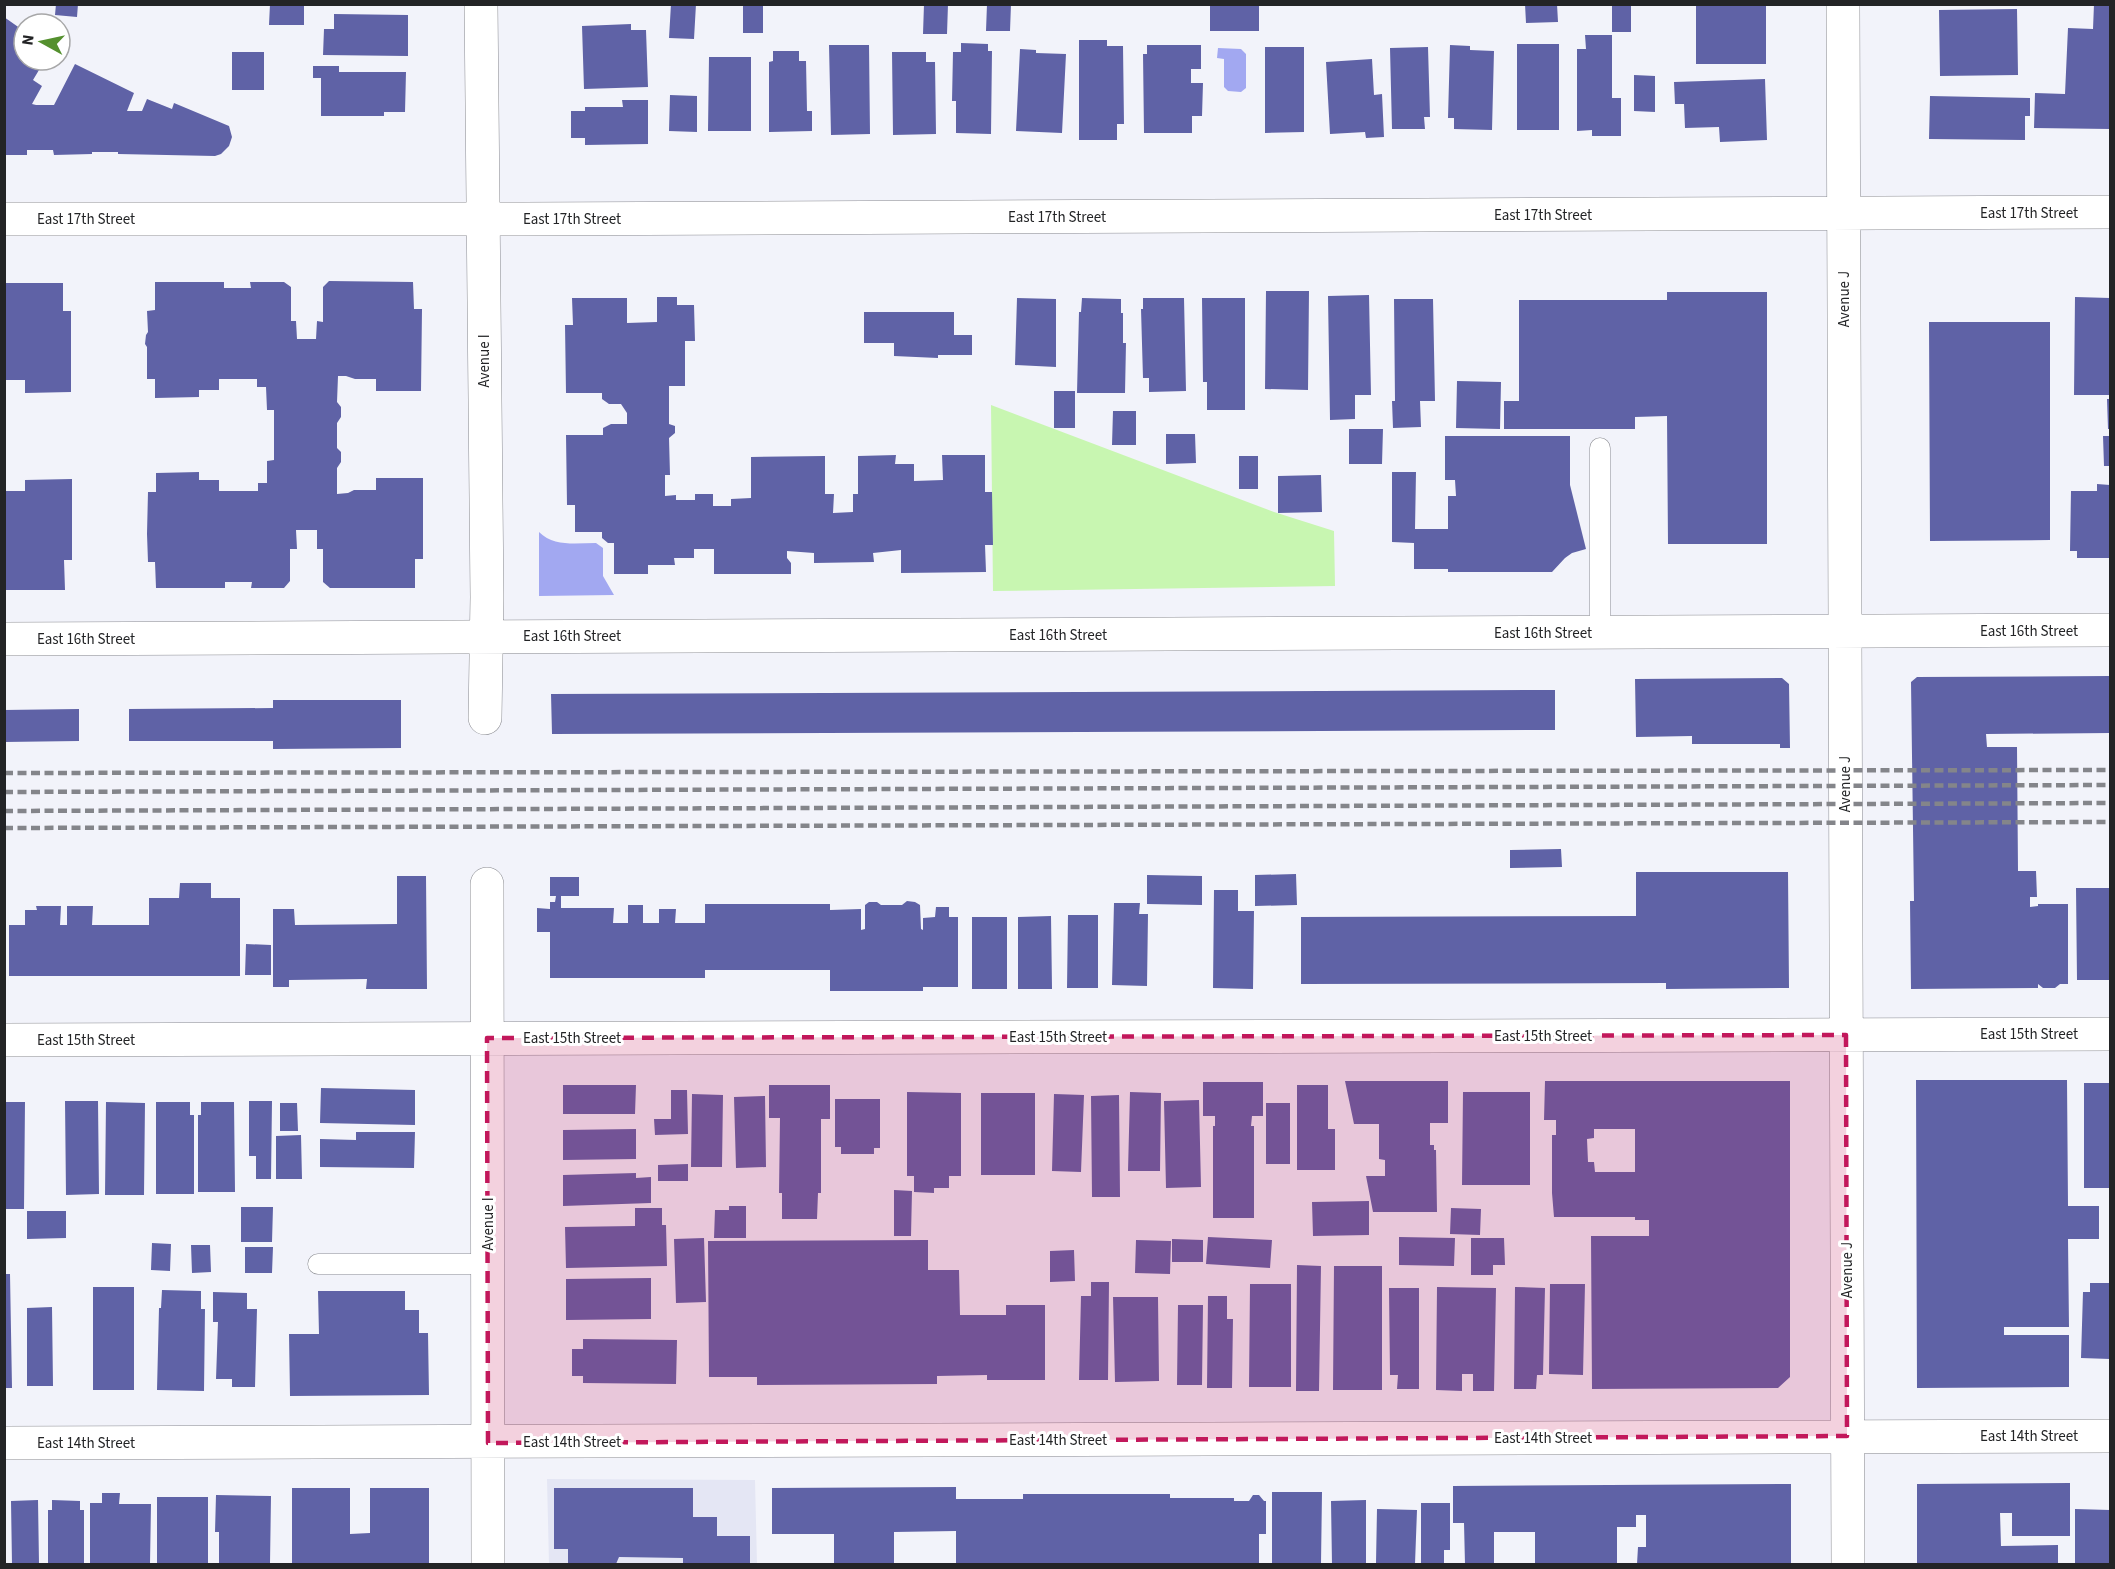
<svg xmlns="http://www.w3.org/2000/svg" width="2115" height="1569" viewBox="0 0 2115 1569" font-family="'Source Sans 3',sans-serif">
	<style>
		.built { fill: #e4e6f4 }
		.green { fill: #c8f6b1 }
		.water { fill: #a2a8f1 }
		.building { fill: #5f62a6; fill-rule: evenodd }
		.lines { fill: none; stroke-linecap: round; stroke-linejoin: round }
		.lane-casing { stroke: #8a8b91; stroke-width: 21 }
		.street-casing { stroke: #8a8b91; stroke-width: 34 }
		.lane { stroke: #fff; stroke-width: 20 }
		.street { stroke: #fff; stroke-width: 33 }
		.rail { stroke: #84858a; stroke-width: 4.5; stroke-dasharray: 9 4.5; stroke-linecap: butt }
		.marked { fill: #c2185b; fill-opacity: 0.2; stroke: #c2185b; stroke-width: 4.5; stroke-dasharray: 12 8; stroke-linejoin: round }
		.labels { text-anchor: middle; stroke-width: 6; stroke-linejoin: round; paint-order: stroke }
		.street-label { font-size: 15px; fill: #232426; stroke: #fff }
	</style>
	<rect width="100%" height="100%" fill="#f2f3fa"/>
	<path class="built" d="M547 1479 755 1480 757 1564H549Z"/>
	<path class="green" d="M991 405 1274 512 1334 531 1335 586 993 591Z"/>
	<path class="water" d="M1218 48 1241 49 1246 54V88L1241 92 1228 91 1224 87V59L1217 58Z
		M539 532C554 547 576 543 596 543L603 548V576L614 595 539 596Z"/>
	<path class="building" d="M56 4H78L77 17 55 15Z
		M270 4H304V25H269Z
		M671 4H696L694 39 669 38Z
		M743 4H763V33H743Z
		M924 4H948L947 34H923Z
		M987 4H1011L1010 31H986Z
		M1210 4H1259V31H1210Z
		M1525 4H1557L1558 22 1526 23Z
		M1612 4H1631V32H1612Z
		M1696 4H1766V64H1696Z
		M2094 4H2110V129L2034 128 2035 93 2065 94 2068 28 2093 29Z
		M2017 9 2018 75 1940 76 1939 10Z
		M334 14 408 15V56L323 55 324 29H334Z
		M4 17 24 31V60H45L33 80 42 86 32 104 36 105H54L75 64 134 93 127 111H142L147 99 172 109 174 103 229 126 232 137 229 146 221 154 215 156 118 154V152H92V154L54 155 53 150H27V155H4Z
		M631 24V30H646L648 87 584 89 582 26Z
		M1585 35H1612V98H1621V136H1592V130L1577 131V49H1586Z
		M1079 40H1107V46H1123L1124 124H1117V140H1079Z
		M961 43 988 44V51H992L991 134 956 133V101H952L953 52H961Z
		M1517 44H1559V130H1517Z
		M829 45H869L870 134 831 135Z
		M1147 45H1201V69H1191V83H1203L1202 116H1192V133H1144L1143 54H1147Z
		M1450 45 1470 46V50L1494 51 1492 130 1454 129V118H1448Z
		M1265 47H1304V132L1265 133Z
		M1428 47 1430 117H1424L1425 129H1392L1390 48Z
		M1020 49 1036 50V53L1066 54 1062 133 1016 131Z
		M773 51H799V61H806L807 111H812V131L769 132V62L773 61Z
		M232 52H264V90H232Z
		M892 52H926V62H935L936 134 893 135Z
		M709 57H751V131H708Z
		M1372 59 1374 95 1382 94 1384 137 1366 138 1365 132 1330 134 1326 62Z
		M313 66H339V72H406L405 112H384V116H321V78H313Z
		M1634 75 1655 76V112L1634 111Z
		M1765 79 1767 140 1720 142 1719 127 1685 128 1684 104H1675L1674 82Z
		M670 95 697 96V132L669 131Z
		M1930 96 2030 98V116H2025V140L1929 139Z
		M622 100H648V144L585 145V138H571V111H585V107H623Z
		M329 281 413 282 414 309H422L421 391H376V379H355L346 376H338L337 402 341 407V417L337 423V448L341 452V462L337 468V494L348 493 354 490H376V478H423V559H415V588H330L323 582V549H317V530H296L297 549H290V581L284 588H251L252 582H225V588H156L155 562H148L147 534 148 492H156V473L199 472V480H219V491H258V483H267V461L274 460V410H267L266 387H257V379H219V390H199V397L155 398V379H147V347L145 344 146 335 148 332 147 311 155 310V282H224V288H251L250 282H284L291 287V321H296L297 339H316L317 321 323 322V287Z
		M4 283H63V311H71V392L25 393V380H4Z
		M1266 291H1309L1308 390 1265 389Z
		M1667 292H1767V544H1668L1667 416 1635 417V429H1504V401H1519V300H1667Z
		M1369 295 1371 395H1355V419L1330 420 1328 296Z
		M657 297H677V305H694L695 341H685V386H669V424L675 426V433L669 438 670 475H665V496L676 495V500H695V494H713V506H731V499L751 498V457L825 456V494H834L833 513 853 512V494H858V456L896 455 895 464H914V481L943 480 942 455H985V492H992L993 545H985L986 572 901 573V550L873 553 874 562 814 563V553L787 551V558L791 563V574H714V549H694V558H674L675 565H648V574H614V543H608L602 538V532H575V505H567L566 435H603V428L611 424H627V413L621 404H609L602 399V393H566L565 325H573L572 298H627V323L657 322Z
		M2075 297 2110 298V395H2074Z
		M1017 298 1056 299V367L1015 365Z
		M1082 298 1121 299V313H1123V343H1126L1125 393H1077L1079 312H1081Z
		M1143 298H1184L1186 391 1149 392V378H1143L1141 309H1143Z
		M1202 298H1245V410H1207V382H1203Z
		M1394 299H1433L1435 401H1420L1421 427 1393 428 1392 401H1395Z
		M864 312H954V335H972V355H938V358L894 356V343H864Z
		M1929 322H2050V540L1930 541Z
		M1457 381 1501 382 1500 429 1456 428Z
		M1054 391H1075V428H1054Z
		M2107 399H2110V429H2108Z
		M1113 411H1136V445H1112Z
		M1349 429H1383L1382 464H1349Z
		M1166 434H1195L1196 463 1166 464Z
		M1445 436H1570V485L1586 549 1572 553 1565 558 1552 572H1448V569H1414V543L1392 542V472H1416L1415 529H1448V496H1456L1455 480H1445Z
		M2103 436H2110V466H2104Z
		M1239 456H1258V489H1239Z
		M1321 475 1322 512 1278 513V476Z
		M72 479V560H64L65 590H4V491H25V480Z
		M2097 484 2110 485V558H2077V551H2070L2071 491H2097Z
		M2110 676V733L1986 734 1987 747H2017L2018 871H2036L2037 897H2030V907L2038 906V904H2068V984H2060L2055 988H2043L2038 984V988L1911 989 1910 901H1914L1911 682 1917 677Z
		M1782 678 1789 684 1790 748H1780V744H1692V736L1636 737 1635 679Z
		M1555 690V730L552 734 551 694Z
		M273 700H401V748L273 749V741H129V709L273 708Z
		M79 709V741L4 742V710Z
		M1561 849 1562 867 1510 868V850Z
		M1636 872H1788L1789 988 1666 989V983L1301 984V917L1636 916Z
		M1296 874 1297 905 1255 906V875Z
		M1147 875 1202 876V905L1147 904Z
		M397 876H426L427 989H366L367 979 289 980V987H273V909H294L295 925 397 924Z
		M550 877H579V896H561V908H614L613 923H628V905H643V923H659V909H676L675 923H705V904H830V910L861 909V930L865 929V905L869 902H877L881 905H902L907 901 915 902 920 905 921 929 923 930V918L935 917 936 907H949V917H958V987H923V991H830V970H705V978H550V932H537V908L550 909V902H555L556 896H550Z
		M180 883H211V898H240V976H9V925H25V910H37L36 906H61L60 925H67V906H93L92 925H149V898H179Z
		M2076 888H2110V980H2077Z
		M1214 890H1238V911H1254L1253 989 1213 988Z
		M1114 903H1140L1139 914H1148L1147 986 1112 985Z
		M1068 915H1098V988H1067Z
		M1051 916 1052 989H1018V917Z
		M972 917H1007V989H972Z
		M246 944 271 945V975H245Z
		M1916 1080H2067L2068 1206H2099V1239H2068L2069 1327H2004V1335H2069V1387L1917 1388Z
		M1345 1081H1448V1123H1430V1145H1434V1150H1436L1437 1212H1373L1366 1176H1385V1160L1379 1159V1124H1354Z
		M1545 1081H1790V1377L1778 1388 1592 1389 1591 1236H1649V1220H1635V1217H1554L1552 1193V1135H1556V1120H1544ZM1594 1129H1635V1172H1595L1594 1162H1588L1587 1139 1594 1138Z
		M1203 1082H1263V1116H1252L1251 1126H1254V1218H1213V1126H1215V1116H1203Z
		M2084 1083H2110V1188H2084Z
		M563 1085H636L635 1114H563Z
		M769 1085H830V1119H821V1193H818L817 1219H782V1193H779L780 1118H769Z
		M1297 1085H1328V1129H1335V1170H1297Z
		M321 1088 415 1090V1125L320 1123Z
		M671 1090H687L688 1134 655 1135 654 1119H671Z
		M907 1092 961 1093V1176H949V1188H934V1193L914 1192V1176H907Z
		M1130 1092 1161 1093 1160 1171H1128Z
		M1463 1092H1530V1185H1462Z
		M981 1093H1035V1175H981Z
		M692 1094 723 1095 722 1167H691Z
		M1054 1094 1084 1095 1081 1172 1052 1171Z
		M1119 1095 1120 1197H1092L1091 1096Z
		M765 1096 766 1167 736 1168 734 1097Z
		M835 1099H880V1148H874V1154H841V1147H835Z
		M1199 1100 1201 1187 1166 1188 1164 1101Z
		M65 1101H98L99 1194 66 1195Z
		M249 1101H272L271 1179H256V1156H249Z
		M4 1102H25L24 1209H4Z
		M106 1102 145 1103 144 1195H105Z
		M156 1102H190V1115H194V1194H156Z
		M201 1102H234L235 1192H198V1115H201Z
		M280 1103H297L298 1131H280Z
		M1266 1103H1290V1164H1266Z
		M636 1129V1159L563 1160V1130Z
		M356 1132H415L414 1168 320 1167V1139L356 1140Z
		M301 1135 302 1179H276V1136Z
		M688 1164V1181H658V1165Z
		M636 1173V1178L651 1177V1203L563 1206V1175Z
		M894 1190 912 1191 911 1236H894Z
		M1369 1201V1235L1313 1236 1312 1202Z
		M729 1206H746V1238H714L715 1210H729Z
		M241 1207H273L272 1242H241Z
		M635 1208H662V1225H666L667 1266 566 1268 565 1227 635 1226Z
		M1451 1208 1481 1209 1480 1235 1450 1234Z
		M27 1211H66V1238L27 1239Z
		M1208 1237 1272 1240 1270 1268 1206 1264Z
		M1399 1237 1455 1238 1454 1266 1399 1265Z
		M704 1238 706 1302 676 1303 674 1239Z
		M1471 1238H1504L1505 1265H1493V1275H1471Z
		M1172 1239 1203 1240V1262H1172Z
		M928 1240V1270H959L960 1315H1006V1305H1045V1380H987V1375L937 1376V1384L757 1385V1377H709L708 1241Z
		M1136 1240 1171 1241 1170 1274 1135 1273Z
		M152 1243 171 1244 170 1271 151 1270Z
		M191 1245H210L211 1272 192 1273Z
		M245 1247H273L272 1273H245Z
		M1074 1250 1075 1281 1050 1282V1251Z
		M1297 1265 1321 1266 1319 1391H1296Z
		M1334 1266H1382V1390H1333Z
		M4 1274H10L12 1388H4Z
		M651 1278V1319L566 1320V1279Z
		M1091 1282H1109L1108 1380H1079L1081 1296H1091Z
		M2090 1283H2110V1359L2081 1358 2083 1292H2090Z
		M1250 1284H1291V1387H1249Z
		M1550 1284H1585L1583 1375 1549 1374Z
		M93 1287H134V1390H93Z
		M1437 1287 1496 1288 1494 1391H1473V1374H1462V1391L1436 1390Z
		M1515 1287 1545 1288 1543 1375H1537L1536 1389H1514Z
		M1389 1288H1419V1389H1397L1398 1375H1390Z
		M162 1290 201 1291V1309H205L204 1391 157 1390 159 1308H161Z
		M318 1291H405V1310H419V1333H428L429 1395 290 1396 289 1334H319Z
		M213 1292 247 1293V1309H257L255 1387H232V1379H216L218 1322H213Z
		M1208 1296H1227V1319H1233L1232 1388H1207Z
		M1113 1297H1158L1159 1381 1115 1382Z
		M1178 1305H1203L1202 1385H1177Z
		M52 1307 53 1386H27V1308Z
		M583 1339 677 1340 676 1384 583 1383V1376H572V1349H583Z
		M2070 1483V1536H2012V1513H2000L2001 1546 2058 1545V1564H1917V1484Z
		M1791 1484V1564H1637L1638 1547H1646V1515H1636V1527H1617V1564H1535V1532H1494V1564H1465L1464 1523H1453V1486Z
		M956 1487V1499H1023V1494H1170V1498H1234V1501H1249L1253 1495H1259L1264 1501H1266V1534H1259V1564H956V1531L894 1532V1564H834V1534H772V1488Z
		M292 1488H350V1534L370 1533V1488H429V1564H292Z
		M554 1488H693V1517H717V1536H750V1564H683V1558L619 1557 616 1564H568V1549H554Z
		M1272 1492H1322L1321 1564H1272Z
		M102 1493H120L119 1504H151L150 1564H90V1503H102Z
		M216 1495 271 1496 270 1564H219V1532H215Z
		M157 1497H208V1564H157Z
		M38 1500 39 1564H12L11 1501Z
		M52 1500 80 1501V1510H84V1564H48V1510H52Z
		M1366 1500V1563L1332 1564 1331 1501Z
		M1421 1503H1450V1550H1444V1564H1421Z
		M1377 1509 1417 1510 1415 1564 1376 1563Z
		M2075 1509 2110 1510V1564H2075Z"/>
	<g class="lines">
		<defs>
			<path id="lane" d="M1600 633V448
				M318 1264H488"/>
			<path id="street" d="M481 4 487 597 485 718
				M1843 4 1848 1564
				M4 219H523L2110 212
				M4 639 2110 630
				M487 884 488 1564
				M4 1040 2110 1034
				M4 1443 2110 1436"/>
		</defs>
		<use href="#lane" class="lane-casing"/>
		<use href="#street" class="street-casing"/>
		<use href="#lane" class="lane"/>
		<use href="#street" class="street"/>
		<path class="rail" d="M4 773 2110 770
			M4 792 2110 785
			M4 811 2110 803
			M4 828 2110 822"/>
	</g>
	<path class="marked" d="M1846 1035 1847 1436 488 1443 487 1038Z"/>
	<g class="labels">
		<g class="street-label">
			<text x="2029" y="218">East 17th Street</text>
			<text x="1543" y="220">East 17th Street</text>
			<text x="1057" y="222">East 17th Street</text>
			<text x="86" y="224">East 17th Street</text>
			<text x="572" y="224">East 17th Street</text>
			<text transform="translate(1844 299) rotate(-90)" y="5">Avenue J</text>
			<text transform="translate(484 361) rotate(-90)" y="5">Avenue I</text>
			<text x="2029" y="636">East 16th Street</text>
			<text x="1543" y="638">East 16th Street</text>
			<text x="1058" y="640">East 16th Street</text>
			<text x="572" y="641">East 16th Street</text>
			<text x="86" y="644">East 16th Street</text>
			<text transform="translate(1845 784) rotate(-90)" y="5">Avenue J</text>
			<text x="2029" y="1039">East 15th Street</text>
			<text x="1543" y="1041">East 15th Street</text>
			<text x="1058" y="1042">East 15th Street</text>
			<text x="572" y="1043">East 15th Street</text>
			<text x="86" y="1045">East 15th Street</text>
			<text transform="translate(488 1224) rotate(-90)" y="5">Avenue I</text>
			<text transform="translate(1847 1270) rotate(-90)" y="5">Avenue J</text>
			<text x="2029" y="1441">East 14th Street</text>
			<text x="1543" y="1443">East 14th Street</text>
			<text x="1058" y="1445">East 14th Street</text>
			<text x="572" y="1447">East 14th Street</text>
			<text x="86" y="1448">East 14th Street</text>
		</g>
	</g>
	<rect width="2115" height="1569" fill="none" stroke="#232426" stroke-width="12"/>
	<g transform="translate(42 42) rotate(278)"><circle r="28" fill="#ffffff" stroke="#a7a7a8" stroke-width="1.5"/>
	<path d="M0-4.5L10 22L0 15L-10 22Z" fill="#54902e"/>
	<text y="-9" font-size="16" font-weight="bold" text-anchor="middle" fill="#232426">N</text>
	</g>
</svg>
